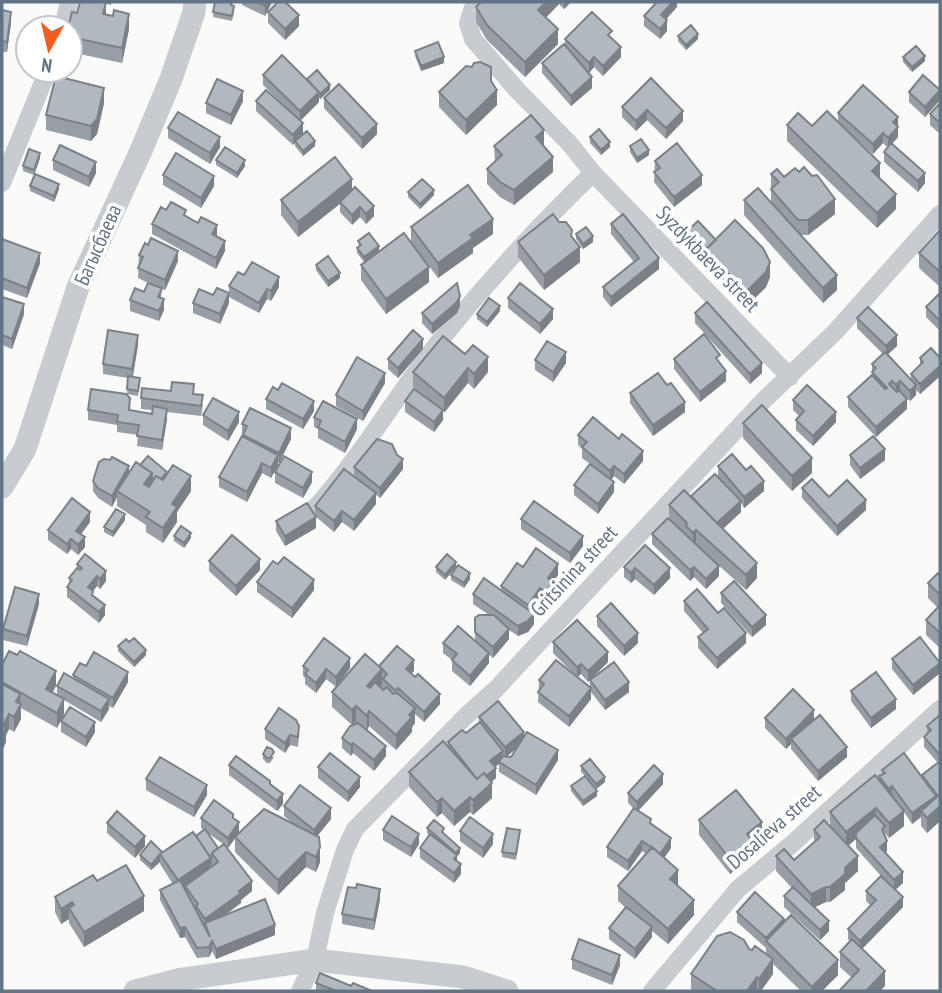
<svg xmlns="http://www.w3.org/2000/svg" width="942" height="993" viewBox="0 0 942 993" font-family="'PT Sans Narrow',sans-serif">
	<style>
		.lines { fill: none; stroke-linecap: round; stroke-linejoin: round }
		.minor { stroke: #c8ccd0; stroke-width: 18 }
		.tertiary { stroke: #c8ccd0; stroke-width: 23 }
		.wall { fill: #979ea5; fill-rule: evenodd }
		.shaded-wall { fill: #7b8186 }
		.building { fill: #b0b8c0; stroke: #7b8186; stroke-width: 2 }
		.labels { text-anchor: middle; stroke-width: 7; stroke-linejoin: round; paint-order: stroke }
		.street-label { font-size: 21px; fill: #627486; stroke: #fff }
	</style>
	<rect width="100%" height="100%" fill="#fafaf8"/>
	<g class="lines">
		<path class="minor" d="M475 2 468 23 473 39 517 90 570 144 593 173 790 377
			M63 28 69 2
			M2 183 48 70
			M314 509C363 455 396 394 442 338 489 280 539 225 593 173
			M300 991 315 960 325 913 345 850 355 829 466 716 496 689 762 402 835 332 940 214
			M652 991 738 889 792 844 940 709"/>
		<path class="tertiary" d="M2 487 25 449 78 287 140 153 171 79 194 12 195 2
			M135 991 177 980 315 960 463 977 507 991"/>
	</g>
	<path class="wall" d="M80 2H112L111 5 106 4V15L129 29 122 63 70 52V28L77 13Z
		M215 2H233L232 5 234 11 232 21 213 17Z
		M242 2H272L265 16 242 5Z
		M481 2H571L564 9 559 4 546 18 558 44 525 77 487 40 476 22V7Z
		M677 2V7L666 19 667 31 660 39 644 26V16Z
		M2 10 11 22 7 52H2Z
		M268 12 299 26 285 40 268 23Z
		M678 36 698 39 686 50 678 41Z
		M612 38 621 57 603 76 594 67 589 73 592 88 571 106 542 73V63L565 46V39Z
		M415 51 444 63 421 71 415 56Z
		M903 57 925 61 912 72 903 62Z
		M263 75 307 80 330 90 320 99 319 98V102L300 121 303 134 300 137 315 146 303 156 295 146V143L293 145 256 111V101L288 109 263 85Z
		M651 78 683 121 666 139 647 120 636 131 622 117V107Z
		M940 90V100L925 117 909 102V92Z
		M439 92 497 105 466 135 439 107Z
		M324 98 377 134 362 149 324 108Z
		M243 101 231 125 206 113V103Z
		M104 103 97 134 91 141 46 130V115Z
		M940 103V134L930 125V114Z
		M838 113 898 117V137L892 144 925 183 918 192 884 162V152L888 148 883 143 873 154 844 128 880 179 896 209 877 228 787 141V125L812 126 838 122Z
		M168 128 220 147 210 164 168 138Z
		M590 137 610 147 601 155 590 143Z
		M544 145 543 146 553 172 514 205 500 197 487 184V169L495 162 494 146Z
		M630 146 649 155 637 163 630 152Z
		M40 158 34 175 23 171V166Z
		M53 160 96 173 89 187 53 170Z
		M216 160 245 166 237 178 216 165Z
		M655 161 702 185 674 207 654 182Z
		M771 174 784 177 835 214 808 235H801L837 290 823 303 744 215V200L771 202Z
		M163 175 214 186 201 208 163 185Z
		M30 186 59 189 54 202 30 191Z
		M352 190 374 216 366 224 360 217 352 225 340 212V204L298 237 281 215V200Z
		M408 192 434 195 420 209 408 197Z
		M166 210 186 217 217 235V236L225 251 216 269 152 234V224Z
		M611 224 659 269 611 307 603 297V287L634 262 611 234Z
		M411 227 493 234 473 248V253L438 278 411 242Z
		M940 230V287L919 268V253Z
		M576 234 593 242 583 249 576 239Z
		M683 235 716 240 770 277 766 287 746 307 705 265V261L701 265 683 246Z
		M572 237 580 262 544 290 518 257V242Z
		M2 239 40 263 27 298 2 289Z
		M358 241 379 251 364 262 357 253V248L359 247Z
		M139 255 178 261 165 290 162 289 161 298 164 310 159 321 130 311V300L144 292 148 283 138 278Z
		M316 265 340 278 328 287 316 270Z
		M361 265 429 282 386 314 361 280Z
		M244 275 279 287 271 301 267 299 259 313 229 297V286Z
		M940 293V331L926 317V307Z
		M2 297 24 314 12 349 2 345Z
		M508 298 553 319 540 334 508 308Z
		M193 303H229L220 324 193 313Z
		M460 306 457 313 432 334 422 323V313Z
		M500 311 487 327 477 319V314Z
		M695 313 762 373 750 384 695 323Z
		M857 318 897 346 888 354 911 379V374L920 366V358H940V378L939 377 920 394 916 390V395L910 401 900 391 907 409 876 437 848 407V397L872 375V364L883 354 857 328Z
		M443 336 488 372 474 389 468 383 443 412V420L434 432 405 412V401L423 395 413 387V372Z
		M138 345 133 377 140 383 138 396 127 394 128 378 103 374V364Z
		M423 349 398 378 388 369V359Z
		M674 359 720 363 726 381 700 402 674 369Z
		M535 360 566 363 553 382 535 370Z
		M385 383 363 421 336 406V395Z
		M630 393 685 412 653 436 630 403Z
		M194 394 203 405 201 416 167 412V419L162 450 137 446 138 435 117 432V425L88 420V410H130L152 414V410L141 409V398Z
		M266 399 314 411 303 429 266 409Z
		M793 400 836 422 813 446 796 430V420L799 416 793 410Z
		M203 415 239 422 228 441 203 425Z
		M314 417 357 429 345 453 318 438V429L314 427Z
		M743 423 812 473 792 491 743 438Z
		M242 424 291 439 279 463 278 462V465L271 478 262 473 247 502 219 487V477L243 437V435L242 434Z
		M578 435 643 461 624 484 614 476 611 480 614 492 598 514 574 495V485L590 464 582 458V449L578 445Z
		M850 455 885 460 860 479 850 465Z
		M136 462 191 491 177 512V522L163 543 146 532V525L117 506V497L112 507 98 498 93 491V481L129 473Z
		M718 466 764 491 744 508 741 503V512L723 529 757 578 746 590 696 545 719 576 706 589 694 577 690 581 652 544V534L669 519V505L691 498V496L718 477Z
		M354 467 403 469 380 498 376 495V504L354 531 342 522 334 532 315 516V506L354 476Z
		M275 472 312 482 303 498 275 483Z
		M802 488 829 497 866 510 837 536 802 498Z
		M521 519 583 546 570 563 521 529Z
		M125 520 113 537 104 532V527Z
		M276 521 316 528 285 546 276 531Z
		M90 522 81 534 85 547 78 555 71 549 67 554 48 540V530Z
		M174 536 191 538 184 548 174 541Z
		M645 545 670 578 654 595 635 579 631 583 624 577V567Z
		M447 554 445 580 436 572V567Z
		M209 561 260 570 236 596 209 571Z
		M77 564 106 581 100 589 97 586 93 591V596L105 615 99 623 67 597V587L69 584V578L77 568Z
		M523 567 558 575 553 582V592L546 602 540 598 531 611 534 624 528 632 518 636 509 630V639L493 658 489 655V663L470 686 452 671V660L443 653V643L475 641V618L489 615 473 604V594L501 590V586Z
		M451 575 470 579 464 588 451 580Z
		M940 576V648L926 635V620L938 608 928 598V583Z
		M257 582 314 590 292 618 257 592Z
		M721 593 766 625 752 637 721 603Z
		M684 601 746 643 717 669 698 648V637L703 633 684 611Z
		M39 604 27 646 3 640V629Z
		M597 616 638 643 624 656 597 626Z
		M129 642 146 655 134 667 118 651V646Z
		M553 642 608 662 588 682 581 674 577 677 590 687V680L629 692 605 710 591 692V699L569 727 538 702 539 680 577 677 553 653Z
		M892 659 940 662V673L913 695 892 669Z
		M2 665 56 686 52 693 57 695V686L73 678V675L86 666 128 682 113 708 109 706V709L101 722 64 700V714L57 728 21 708V719L14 732 9 729 6 735V742L2 751Z
		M303 666 350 668 339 684 379 666 414 671 411 674 440 704 424 722 415 714V723L412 727V732L396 750 369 726 367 730 386 756 374 771 353 753 351 756 342 748V738L352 725 332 707V692L336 687 326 679 316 693 305 684V678L303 676Z
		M851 691 896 709 871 728 851 701Z
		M940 715V821L927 833 921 826V817L912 824 904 812V826L889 838 885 833 887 851 885 853 903 883 895 890 903 907 862 949 885 986 852 978 840 967V952L850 942 848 939V929L871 906 866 901V891L881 876 856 848V839L848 846 858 871 845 883V890L830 902H826L814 907 829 931 820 940 784 907V896L792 888 776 871V856L794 860 814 842V830L830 826V812L879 781V776L882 774V770L922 777V775L938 763 924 747V737L927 734V726Z
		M479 717 524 737 558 760 536 795 499 772V764L495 767 496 778 491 782 492 798 473 815 470 812 454 826 442 813 437 817 409 787V772L448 746V742L466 733 479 723ZM518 747 511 757 507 756Z
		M765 718 814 720 847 757 818 781 791 749V744L786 749 765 728Z
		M61 721 95 732 86 747 61 732Z
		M265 729 299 736 298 747 290 745 285 753 265 739Z
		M263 754 274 757 270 763H267L263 759Z
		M229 765 270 785 283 804 277 811 229 775Z
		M581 766 605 782 596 789 597 796 583 806 571 791V786L585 776 581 772Z
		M318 767 360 787 348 802 318 778Z
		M146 779 207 795 194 817 146 790Z
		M663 784 638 811 651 824 671 848 664 858 694 915 668 944 652 931V937L635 959 609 939V928L625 907 618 901V886L646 854 642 851 628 871 607 857V847L633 808 628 803V793Z
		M284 806 331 819 317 836 320 862 316 872 306 867 278 895 235 852V838L228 848 226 847 252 891 241 900V903L225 915 275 935 216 959 212 951 209 957 197 958 185 937 180 938 160 900V890L173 884 160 864V862L151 870 140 860V855L162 852 196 836 204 830 201 828V818H233L239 833 295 825 284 816ZM208 833 223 844 218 848Z
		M699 820 762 837 752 845V856L730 874 699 835Z
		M107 823 145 846 135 858 107 833Z
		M427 828 444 834 460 853 457 856V861L461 874 454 883 420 858V848L429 835 427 833Z
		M383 830 419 844 411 857 383 840Z
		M460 831 493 844 483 858 460 841Z
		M520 835 516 860 502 857V852Z
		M55 897 144 911 84 947 69 923V919L61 924 55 912Z
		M380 899 374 930 342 924V914Z
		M737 912 784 923 838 975 822 991H801L773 964V974L761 991H695L691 989V974L749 949 766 954V948L737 922Z
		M572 959 620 965 612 985 572 969Z
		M316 983 351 986 372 991H316Z"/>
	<path class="shaded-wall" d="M106 2V14L103 29V14Z
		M267 2H272L265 16V6Z
		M546 2H559V4L538 25V10Z
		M564 2H571L564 9Z
		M673 2H677V7L661 25V15Z
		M11 12V22L7 52V42Z
		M129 14V29L122 63V48Z
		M299 15V26L285 40V29Z
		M667 20V31L660 39V29Z
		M558 29V44L525 77V62Z
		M698 34V39L686 50V45Z
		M621 47V57L603 76V66Z
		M925 56V61L912 72V67Z
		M444 57V63L421 71V66Z
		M594 57V67L589 73V63Z
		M592 77V88L571 106V96Z
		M330 85V90L320 99V94Z
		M104 88V103L97 134 91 141V126Z
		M497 90V105L466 135V120Z
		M940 90V100L925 117V107Z
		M243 91V101L231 125V115Z
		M319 92V102L300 121V111Z
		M647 110V120L636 131V121Z
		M683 111V121L666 139V128Z
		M898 117V127L893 122Z
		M303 123V134L293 145V135Z
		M377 124V134L362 149V138Z
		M898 127V137L888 148V138Z
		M544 130V145L536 152V137Z
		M883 133V143L873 154V144Z
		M220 137V147L210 164V153Z
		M315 141V146L303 156V151Z
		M610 142V147L601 155V150Z
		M649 150V155L637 163V158Z
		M40 153V158L34 175V170Z
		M553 157V172L514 205V190Z
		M245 160V166L237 178V173Z
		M96 162V173L89 187V177Z
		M880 163V178L872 171Z
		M925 173V183L918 192V181Z
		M702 175V185L674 207V197Z
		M214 176V186L201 208V198Z
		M352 179V194L298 237V222Z
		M59 184V189L54 202V196Z
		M434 190V195L420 209V204Z
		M896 194V209L877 228V213Z
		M835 199V214L808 235V220Z
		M374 206V216L366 224V214Z
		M360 207V217L352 225V215Z
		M493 219V234L473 248V253L438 278V263L470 235Z
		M217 225V235L212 244V234Z
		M593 236V242L583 249V244Z
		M225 241V251L216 269V258Z
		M379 246V251L364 262V257Z
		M580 247V262L544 290V275Z
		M178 251V261L165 290V280Z
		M705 251V261L701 265V254Z
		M40 253V263L27 298V288Z
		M659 258V269L611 307V297Z
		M770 262V277L766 287 746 307V292Z
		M429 267V282L386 314V299Z
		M340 273V278L328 287V281Z
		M837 275V290L823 303V288Z
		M279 277V287L271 301V291Z
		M267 289V299L259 313V303Z
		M229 293V303L220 324V314Z
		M460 296V306L457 313 432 334V324Z
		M164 299V310L159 321V311Z
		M24 304V314L12 349V339Z
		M500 306V311L487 327V322Z
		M553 309V319L540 334V324Z
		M138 335V345L132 379V369Z
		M897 335V346L886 356V346Z
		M423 339V349L398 378V368Z
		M566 352V363L553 382V372Z
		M488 357V372L474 389V374Z
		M762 363V373L750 384V374Z
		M939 367V377L920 394V384Z
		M468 368V383L444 413V398Z
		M726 371V381L700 402V392Z
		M385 373V383L363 421V411Z
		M900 381V391L896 395V385Z
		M916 385V395L910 401V391Z
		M907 399V409L876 437V427Z
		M314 401V411L303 429V419Z
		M685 402V412L653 436V425Z
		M167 409V419L162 450V440Z
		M443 410V420L434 432V422Z
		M239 412V422L228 441V431Z
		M836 412V422L813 446V436Z
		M357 419V429L345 453V442Z
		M291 428V439L279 463V453Z
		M885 449V460L860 479V468Z
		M643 451V461L624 484V474Z
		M278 455V465L271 478V468Z
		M812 458V473L792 491V476Z
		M403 459V469L380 498V488Z
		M262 463V473L247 502V492Z
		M129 466V477L117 491V497L112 507V496Z
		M614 466V476L610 481V471Z
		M312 472V482L303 498V488Z
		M152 473V488L144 499V484Z
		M191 476V491L177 512V522L163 543V528L172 504Z
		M764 481V491L744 508V497Z
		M614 482V492L598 514V504Z
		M376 493V504L354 531V520Z
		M866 500V510L837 536V526Z
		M741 501V512L717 534V523Z
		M342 511V522L334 532V521Z
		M90 512V522L76 541V531Z
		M125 514V520L113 537V532Z
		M316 517V528L285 546V536Z
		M696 530V545L693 548V533Z
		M191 533V538L184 548V543Z
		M583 536V546L570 563V553Z
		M85 537V547L78 555V545Z
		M71 539V549L67 554V544Z
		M260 559V570L236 596V586Z
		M456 562V567L445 580V575Z
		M757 563V578L746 590V575Z
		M558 564V575L553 582V592L546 602V592L548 578Z
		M719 566V576L706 589V579Z
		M694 567V577L690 581V570Z
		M635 568V579L631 583V573Z
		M670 568V578L654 595V585Z
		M106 571V581L100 589V579Z
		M470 573V579L464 588V583Z
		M97 576V586L88 597V587Z
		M314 580V590L292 618V608Z
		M540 588V598L528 615V605Z
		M39 594V604L27 646V636Z
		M105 605V615L99 623V612Z
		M534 614V624L528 632 518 636V626Z
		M766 615V625L752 637V627Z
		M509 629V639L493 658V647Z
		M638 633V643L624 656V646Z
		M746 633V643L717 669V658Z
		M146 650V655L134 667V662Z
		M608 652V662L588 682V671Z
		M489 653V663L470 686V676Z
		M350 658V668L336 687V677Z
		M414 660V671L406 679V669Z
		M940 663V673L913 695V685Z
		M581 664V674L577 677V667Z
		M326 669V679L316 693V683Z
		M382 669V684L367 701V686Z
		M56 671V686L46 704V689Z
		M128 672V682L113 708V698Z
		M629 682V692L605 710V700Z
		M591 688V699L569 727V716Z
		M20 694 21 719 14 732V717L16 702Z
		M440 694V704L424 722V712Z
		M64 699V714L57 728V713Z
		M109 699V709L101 722V711Z
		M896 699V709L871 728V718Z
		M356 706V721L352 725V710Z
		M415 708V723L412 727V732L396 750V735Z
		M814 710V720L791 739V744L786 749V739Z
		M369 711V726L367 731V716Z
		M9 714V729L6 735V742L2 751 3 726Z
		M95 722V732L86 747V737Z
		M524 732V742L505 758V747Z
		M290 735V745L285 753V743Z
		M353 743V753L351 756V745Z
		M386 746V756L374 771V760Z
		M847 747V757L818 781V771Z
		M558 750V760L536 795V785Z
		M503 751V761L499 762V764L490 771V761Z
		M496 768V778L479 792V782Z
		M663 774V784L637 812V802Z
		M360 777V787L348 802V792Z
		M605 777V782L596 789V784Z
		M492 783V798L473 815V800Z
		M207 785V795L194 817V807Z
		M892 786V797L889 799V789Z
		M597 791V796L583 806V801Z
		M283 794V804L277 811V801Z
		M936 796V806L921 811V817L912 824V813Z
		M940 796V821L927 833V818Z
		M470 797V812L454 826V811Z
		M442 798V813L437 817V802Z
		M331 808V819L314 840V830Z
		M876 808V823L846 847V832Z
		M904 811V826L889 838V823Z
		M239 822V833L228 848V838Z
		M762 822V837L752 845V856L730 874V859L747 834Z
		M419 834V844L411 857V847Z
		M493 834V844L483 858V848Z
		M145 836V846L135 858V847Z
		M671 838V848L660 864V854Z
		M642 841V851L628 871V861Z
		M887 841V851L880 857V847Z
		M320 847V862L316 872V857Z
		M460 848V853L457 856V865L454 859 456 853Z
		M306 852V867L278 895V880Z
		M160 856V862L151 870V865Z
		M212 856 211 868 178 890V880Z
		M858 856V871L845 883V868Z
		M461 864V874L454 883V873Z
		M678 870V885L670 879Z
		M903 872V883L894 891V880Z
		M845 874V890L830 902V887Z
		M252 881V891L241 900V903L207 928 205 923V930V919Z
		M826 887V902L811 909V894Z
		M380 889V899L374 930V920Z
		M144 896V911L84 947V932Z
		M903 897V907L860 951V941Z
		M694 900V915L668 944V929Z
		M72 902V912L69 908V919L61 924V909Z
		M784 919V929L766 942V938Z
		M829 921V931L820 940V930Z
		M275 925V935L216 959V949Z
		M185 927V937L180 938V928Z
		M652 927V937L635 959V949Z
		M212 941V951L209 957V947Z
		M620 955V965L612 985V975Z
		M773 959V974L761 991H759V979Z
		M838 960V975L822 991H812V987Z
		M885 971V986L880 991H866Z
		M757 977V991H747Z"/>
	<path class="building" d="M80 2H106L103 14 113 16 114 10 129 14 122 48 70 37V28H68L72 12 77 13Z
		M215 2H231V5L234 6 232 16 213 12Z
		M257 2H267L265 6Z
		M278 2H285L299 15 285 29 268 12Z
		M481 2H546L538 10 558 29 525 62 487 25 476 7Z
		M657 2H673L661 15 667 20 660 29 644 16Z
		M2 10 11 12 7 42 2 41Z
		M592 12 612 31 608 35 621 47 603 66 594 57 589 63 565 39Z
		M691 25 698 34 686 45 678 36Z
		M438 42 444 57 421 66 415 51Z
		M564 44 592 77 571 96 542 63Z
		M916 46 925 56 912 67 903 57Z
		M282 55 319 92 300 111 263 75Z
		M480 62 491 67V81L497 90 466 120 439 92 466 66 472 67 474 63Z
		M317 70 330 85 320 94 307 79Z
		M923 75 940 90 925 107 909 92Z
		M56 76 104 88 97 119 91 126 46 115Z
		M651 78 683 111 666 128 647 110 636 121 622 107Z
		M217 79 243 91 231 115 206 103Z
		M339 84 377 124 362 138 324 98Z
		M863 85 898 117 893 122 898 127 888 138 883 133 873 144 838 113Z
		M266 90 303 123 293 135 256 101Z
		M940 103V123L930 114Z
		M827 111 880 163 872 171 896 194 877 213 787 125 798 113 812 126Z
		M178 112 220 137 210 153 168 128Z
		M531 115 544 130 536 137 553 157 514 190 500 182 487 169 502 155 494 146Z
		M599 129 610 142 601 150 590 137Z
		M307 131 315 141 303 151 295 141Z
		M641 139 649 150 637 158 630 146Z
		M677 143 702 175 674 197 654 172 660 168 655 161Z
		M891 143 925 173 918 181 884 152Z
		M60 145 96 162 89 177 53 160Z
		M225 147 245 160 237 173 216 160Z
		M29 149 40 153 34 170 23 166Z
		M176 153 214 176 201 198 163 175Z
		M335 157 352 179 298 222 281 200Z
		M804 167 812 176 817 175 835 199 808 220H798L771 189 779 182 771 174 777 169 784 177 795 168 799 172Z
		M35 174 59 184 54 196 30 186Z
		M422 179 434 190 420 204 408 192Z
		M468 185 493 219 470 235 473 238 438 263 411 227Z
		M355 187 374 206 366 214 360 207 352 215 340 202Z
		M758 188 837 275 823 288 744 200Z
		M171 202 186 210 184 215 198 223 201 217 217 225 212 234 225 241 216 258 152 224 161 207 166 210Z
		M553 214 559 222H566L572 230 571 236 580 247 544 275 518 242Z
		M623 214 659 258 611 297 603 287 639 258 611 224Z
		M735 220 763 248 770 262 766 272 746 292 705 250Z
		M698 221 716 240 701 254 683 235Z
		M586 227 593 236 583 244 576 234Z
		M940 230V272L919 253Z
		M369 233 379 246 364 257 357 248 361 245 358 241Z
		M404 233 429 267 386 299 361 265Z
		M151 238 178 251 165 280 138 268 143 257 139 255 145 243 148 245Z
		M2 239 40 253 27 288 2 278Z
		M328 256 340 273 328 281 316 265Z
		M252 262 279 277 271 291 267 289 259 303 229 286 238 272 244 275Z
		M148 283 162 288 158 297 164 299 159 311 130 300 135 288 144 292Z
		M457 283 460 296 457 302 432 324 422 313Z
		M520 283 553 309 540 324 508 298Z
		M217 288 229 293 220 314 193 303 199 289 213 295Z
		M940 293V321L926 307Z
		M2 297 24 304 12 339 2 335Z
		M489 298 500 306 487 322 477 314Z
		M707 302 762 363 750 374 695 313Z
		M868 307 897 335 886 346 857 318Z
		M108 330 138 335 132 369 103 364Z
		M413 330 423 339 398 368 388 359Z
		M704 334 720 355 716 358 726 371 700 392 674 359Z
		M443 336 465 354 473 345 488 357 474 374 468 368 444 398 413 372Z
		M547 341 566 352 553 372 535 360Z
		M931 348 940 358V368L939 367 920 384 911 374 923 362 920 358Z
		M885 352 916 385 910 391 900 381 896 385 892 381 889 384 897 392 899 390 907 399 876 427 848 397 872 375 885 389 887 388 872 372 876 368 872 364Z
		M357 357 385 373 363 411 336 395Z
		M658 373 667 385 671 383 685 402 653 425 630 393Z
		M128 376 140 378 138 391 127 389Z
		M172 382 194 384 193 394 203 395 201 406 141 398 142 388 171 391Z
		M282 383 314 401 303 419 266 399 273 387 278 390Z
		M807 385 836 412 813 436 796 420 804 411 793 400Z
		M91 389 126 394 130 398 129 410 152 414 153 406 167 409 162 440 137 436 139 425 117 422 118 415 88 410Z
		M414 389 443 410 434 422 405 401Z
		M213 398 239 412 228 431 203 415Z
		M323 401 357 419 345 442 318 427 321 421 314 417Z
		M762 405 812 458 792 476 743 423Z
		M250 408 291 428 279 453 243 435 247 426 242 424Z
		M593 417 619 439 622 434 643 451 624 474 614 466 610 471 582 447 587 442 578 435Z
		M242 436 278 455 271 468 262 463 247 492 219 477Z
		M873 436 885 449 860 468 850 455Z
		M377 439 392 444 397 455 403 459 380 488 354 467Z
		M732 454 746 470 751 466 764 481 744 497 718 466Z
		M148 456 167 472 161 479 156 476 153 480 152 479V473L140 465Z
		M284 456 312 472 303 488 275 472Z
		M112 457 129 466 112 496 98 488 93 481 99 462 104 459 110 460Z
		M136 462 152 473 144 484 149 487 156 476 163 480 173 465 191 476 172 504 177 507 163 528 146 517 150 512 117 491Z
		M590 464 614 482 598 504 574 485Z
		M344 469 376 493 354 520 342 511 334 521 315 506Z
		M715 474 741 501 717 523 691 496Z
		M812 479 829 497 847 480 866 500 837 526 802 488Z
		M684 490 757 563 746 575 696 530 693 533 686 526 687 523 669 505Z
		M72 498 90 512 76 531 85 537 78 545 71 539 67 544 48 530Z
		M534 501 583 536 570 553 521 519Z
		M307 503 316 517 285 536 276 521Z
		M116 509 125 514 113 532 104 527Z
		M668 518 719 566 706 579 694 567 690 570 652 534Z
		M181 526 191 533 184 543 174 536Z
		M232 535 260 559 236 586 209 561Z
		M645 545 670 568 654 585 635 568 631 573 624 567Z
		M536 548 558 564 548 578 553 582 546 592 540 588 528 605 501 586 517 563 523 567Z
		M85 554 106 571 100 579 97 576 88 587 93 591 92 595 105 605 99 612 67 587 72 580 69 578 77 568 80 570 82 568 77 564Z
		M447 554 456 562 445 575 436 567Z
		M284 557 314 580 292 608 257 582 273 561 278 564Z
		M458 565 470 573 464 583 451 575Z
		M938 573 940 576V595L928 583Z
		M484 578 534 614 528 621 518 626 473 594Z
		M734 581 766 615 752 627 721 593Z
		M15 587 39 594 27 636 3 629Z
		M697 589 718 613 724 608 746 633 717 658 698 637 708 629 684 601Z
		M611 603 638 633 624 646 597 616Z
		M940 605V633L926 620Z
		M479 615H494L509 629 493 647 475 632V618Z
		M577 620 608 652 588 671 581 664 577 667 553 642Z
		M458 626 489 653 470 676 452 660 457 654 443 643Z
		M920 637 940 663 913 685 892 659Z
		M134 638 146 650 134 662 118 646 126 639 129 642Z
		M324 638 350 658 336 677 326 669 316 683 305 674 308 670 303 666Z
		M397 646 414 660 406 669 415 677 418 674 440 694 424 712 398 688 396 691 383 679 387 674 379 666Z
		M9 651 17 655 20 651 56 671 46 689 64 699 57 713 2 682V665Z
		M94 652 128 672 113 698 73 675 80 663 86 666Z
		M365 654 382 669 367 686 370 688 375 682 383 690 387 687 393 694 397 693 415 708 409 715 412 717 396 735 369 711 367 716 356 706 352 710 332 692Z
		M556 660 591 688 569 716 538 692 544 684 539 680Z
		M614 662 629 682 605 700 590 680Z
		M876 672 896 699 871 718 851 691Z
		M64 673 109 699 101 711 57 686Z
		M2 684 20 694 16 702 21 704 14 717 9 714 3 726 6 727 2 736Z
		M793 689 814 710 786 739 765 718Z
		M498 701 524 732 505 747 479 717Z
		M70 707 95 722 86 737 61 721Z
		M279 708 296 720 299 726 298 737 290 735 285 743 265 729Z
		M820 715 847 747 818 771 791 739Z
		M940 715V755L924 737 931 730 927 726Z
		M480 722 503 751 490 761 496 768 486 776 484 773 477 779 448 742 462 730 466 733Z
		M358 723 386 746 374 760 353 743 351 745 342 738 350 726Z
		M527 732 558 750 536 785 499 762 503 756 511 757Z
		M443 741 477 779 484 773 492 783 473 800 470 797 454 811 442 798 437 802 409 772Z
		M267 747 272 749 274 752 270 758H267L263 754Z
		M330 753 360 777 348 792 318 767Z
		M904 753 936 796 912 813 892 786 889 789 879 776 885 773 882 770Z
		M236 756 270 781V784L283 794 277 801 229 765Z
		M160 757 207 785 194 807 146 779Z
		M590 759 605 777 596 784 581 766Z
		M940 761V794L938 796 922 775Z
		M654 765 663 774 637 802 628 793Z
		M875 775 904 811 889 823 876 808 846 832 830 812Z
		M585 776 597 791 583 801 571 786Z
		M300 785 331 808 314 830 284 806Z
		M736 790 762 822 747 834 752 841 730 859 699 820Z
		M940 794V806L927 818 921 811Z
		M214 800 233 814V818L239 822 228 838 201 818Z
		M634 808 651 819 650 823 671 838 660 854 652 847V848L642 841 628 861 607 847Z
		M264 809 319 837 320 847 316 857 306 852 278 880 235 837Z
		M117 811 145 836 135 847 107 823Z
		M875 815 885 826 882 829 887 841 880 847 903 872 894 880 856 838V833Z
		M392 816 419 834 411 847 383 830Z
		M470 817 493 834 483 848 460 831Z
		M434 820 444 828 442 832 460 848 456 853 427 828Z
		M824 820 858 856 845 868V874L830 887H826L811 894 776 856 784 849 794 860 820 837 814 830Z
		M507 828 520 830 516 854 502 852Z
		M205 829 218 848 212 853V856L210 857 196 836Z
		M193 832 211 858 178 880 160 854Z
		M430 834 457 855 454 859 461 864 454 873 420 848Z
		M151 841 162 852 151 865 140 855Z
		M224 844 252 881 239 891 241 893 205 919 196 906 198 904 185 886 218 862 212 853Z
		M652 847 678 870 670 879 694 900 668 929 618 886Z
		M126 865 144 896 84 932 69 908 74 905 72 902 61 909 55 897 93 875 97 881Z
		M881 876 903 897 860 941 848 929 876 900 866 891Z
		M180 880 210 937 205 923 265 899 275 925 216 949 212 941 209 947 197 948 185 927 180 928 160 890Z
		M357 884 380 889 374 920 342 914 348 887 356 888Z
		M793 887 829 921 820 930 784 896Z
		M755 892 784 919 766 938 737 912Z
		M626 907 652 927 635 949 609 928Z
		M791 915 838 960 812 987 766 941Z
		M730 932 744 940 749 949 752 950 755 946 773 959 759 979 757 977 747 991H717L691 974 717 936Z
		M579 939 620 955 612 975 572 959Z
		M852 939 885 971 866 991H839L859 970 840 952Z
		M320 973 351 986 353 983 372 991H336L316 983Z"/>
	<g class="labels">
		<g class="street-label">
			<text transform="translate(98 245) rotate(-66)" y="7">Багысбаева</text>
			<text transform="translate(708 259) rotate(46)" y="7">Syzdykbaeva street</text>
			<text transform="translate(574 571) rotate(-47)" y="7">Gritsinina street</text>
			<text transform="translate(774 827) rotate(-41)" y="7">Dosalieva street</text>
		</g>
	</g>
	<rect width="942" height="993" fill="none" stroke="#627486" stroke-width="7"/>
	<g transform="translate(49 49) rotate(188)"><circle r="33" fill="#ffffff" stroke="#c0c7cf" stroke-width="2"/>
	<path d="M0-5L12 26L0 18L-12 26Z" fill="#f35d1f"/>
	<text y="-10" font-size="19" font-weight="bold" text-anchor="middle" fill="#627486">N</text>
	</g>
</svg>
